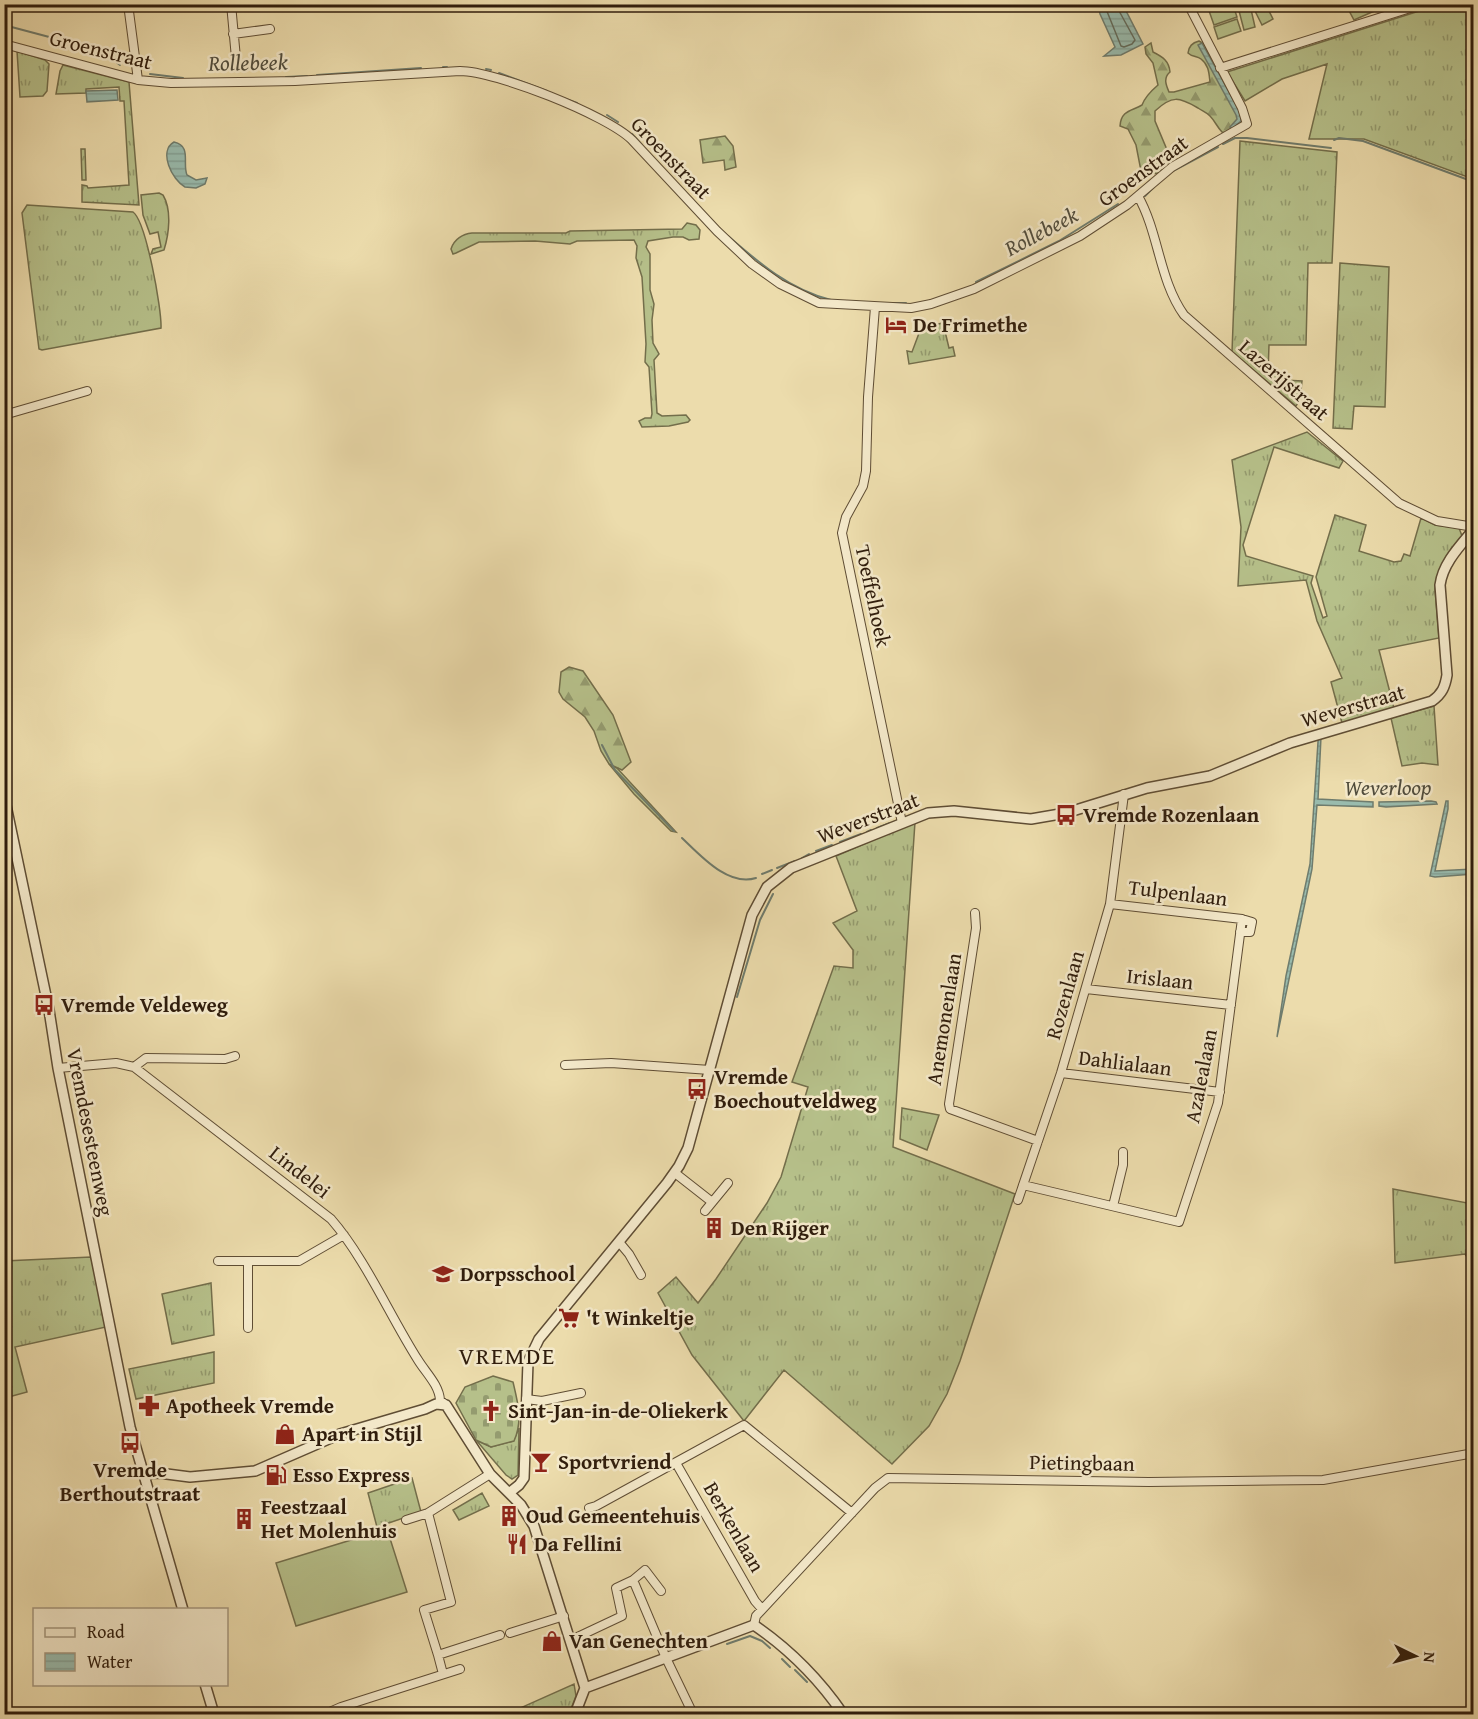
<svg xmlns="http://www.w3.org/2000/svg" width="1478" height="1719" viewBox="0 0 1478 1719" font-family="'Gentium Book Plus',serif">
	<style>
		.grass { fill: url(#grass-tufts); stroke: #736e4b; stroke-width: 1.5 }
		.forest { fill: url(#forest-firs); stroke: #736e4b; stroke-width: 1.5 }
		.cemetery { fill: url(#cemetery-stones); stroke: #736e4b; stroke-width: 1.5 }
		.pitch { fill: #b6c08a; stroke: #736e4b; stroke-width: 1.5 }
		.water { fill: url(#water-rules); stroke: #6f7c6d; stroke-width: 1.5 }
		.lines { fill: none; stroke-linecap: round; stroke-linejoin: round }
		.shore { stroke: #646c5c; stroke-width: 1.5 }
		.stream { stroke: #6f7c6d; stroke-width: 2 }
		.minor-casing { stroke: #5f4d34; stroke-width: 10 }
		.tertiary-casing { stroke: #5f4d34; stroke-width: 12 }
		.minor { stroke: #f3e8c9; stroke-width: 8 }
		.tertiary { stroke: #f3e8c9; stroke-width: 9 }
		.labels { text-anchor: middle; stroke-width: 5; stroke-linejoin: round; paint-order: stroke }
		.street-label { font-size: 21px; fill: #301d0c; stroke: #f3e8c9 }
		.poi-label { font-size: 21px; font-weight: bold; fill: #301d0c; stroke: #f3e8c9; text-anchor: start }
		.water-label { font-size: 22px; font-style: italic; fill: #504c3c; stroke: #f3e8c9 }
		.quarter-label { font-size: 24px; letter-spacing: 1.5px; fill: #301d0c; stroke: #f3e8c9 }
	</style>
	<defs>
		<pattern id="grass-tufts" width="24" height="20" patternUnits="userSpaceOnUse" patternTransform="scale(1.5)"><rect width="24" height="20" fill="#b6c08a"/><path d="M3 7l-1-3M5 7V3M7 7l1-3M15 17l-1-3M17 17v-4M19 17l1-3" fill="none" stroke="#949b6f"/></pattern>
		<pattern id="forest-firs" width="22" height="20" patternUnits="userSpaceOnUse" patternTransform="scale(1.5)"><rect width="22" height="20" fill="#b6c08a"/><path d="M5 1l3.5 6h-7zM16 11l3.5 6h-7z" fill="#949b6f"/></pattern>
		<pattern id="cemetery-stones" width="16" height="16" patternUnits="userSpaceOnUse" patternTransform="scale(1.5)"><rect width="16" height="16" fill="#b6c08a"/><path d="M2 7V4a2 2 0 0 1 4 0v3zM10 15v-3a2 2 0 0 1 4 0v3z" fill="#949b6f"/></pattern>
		<pattern id="water-rules" width="6" height="5" patternUnits="userSpaceOnUse" patternTransform="scale(1.5)"><rect width="6" height="5" fill="#99bbad"/><path d="M0 2.5h6" fill="none" stroke="#84a094"/></pattern>
	</defs>
	<rect width="100%" height="100%" fill="#ecdcac"/>
	<filter id="stains"><feTurbulence type="fractalNoise" baseFrequency=".00333" numOctaves="4"/><feColorMatrix values="0 0 0 0 .2 0 0 0 0 .09 0 0 0 0 .02 0 0 0 .5 -.17"/></filter>
	<radialGradient id="worn" r=".72"><stop offset=".6" stop-color="#630" stop-opacity="0"/><stop offset="1" stop-color="#630" stop-opacity=".3"/></radialGradient>
	<path class="grass" d="M1438 5H1473V179L1364 139H1309L1327 64 1282 79 1245 101 1227 72Z
		M17 51 45 60 49 64 47 91 43 96 20 97Z
		M63 65 129 82 139 205 82 202V185L87 186 88 188 129 185 124 101H120L119 87 86 89V93L56 94 60 71Z
		M1240 141 1337 152 1332 263H1308L1306 345H1269L1268 374 1276 373V376H1283V380L1302 381 1300 400 1296 406 1232 352Z
		M81 149H85L86 180H82Z
		M159 193 163 195C172 210 169 234 164 250L151 254 153 249 161 247 158 232 150 234 143 215 141 195Z
		M27 205 133 212C146 221 162 310 161 328L42 350 39 349 22 213Z
		M687 223 696 225 700 230 699 239 689 240 683 237H673L648 241 646 247 650 254V290L654 304 652 320 653 343 659 354 654 360 657 413 662 416 686 415 690 420 688 422 669 426 642 427 639 421 645 418H651L652 414 649 367 645 362 646 344 642 277 636 258 637 246 634 240 577 241 570 244 535 241 479 242 456 253 453 254 451 249C454 239 463 234 472 233H566L570 231 682 229Z
		M1340 263 1389 267 1385 407 1354 406 1352 429 1333 428Z
		M943 323 949 348 953 347 955 356 909 364 907 351 912 352 921 328Z
		M1307 432 1343 461 1339 468 1274 447 1243 545 1246 556 1313 576 1311 583 1323 618 1327 616 1316 577 1335 515 1366 525 1359 551 1394 562 1401 561 1404 554 1410 556 1421 518 1435 525 1459 528 1462 536 1437 576 1435 589 1439 638 1379 650 1394 708 1342 723 1331 682 1342 678 1317 621 1306 580 1238 586 1241 527 1232 460Z
		M1434 706 1438 765 1422 763 1402 766 1391 718Z
		M609 764 617 768 676 832 671 831 634 794Z
		M915 822 893 1147 1015 1194 960 1361 947 1394 929 1426 892 1464 784 1370 744 1421 692 1355 658 1293 676 1277 698 1303 716 1279 767 1203 781 1177 808 1087 792 1082 834 966 853 968V950L833 923 857 911 836 856Z
		M902 1108 939 1115 927 1150 900 1139Z
		M1393 1189 1473 1204V1266L1465 1254 1395 1263Z
		M91 1257 106 1327 15 1347 27 1392 5 1398 4 1261Z
		M211 1283 214 1335 172 1344 162 1294Z
		M214 1352V1383L136 1399 129 1369Z
		M519 1428 518 1475 512 1479 506 1475 476 1440 491 1447 513 1441Z
		M412 1478 421 1512 377 1527 368 1493Z
		M482 1493 489 1506 459 1520 453 1510Z
		M574 1684 576 1696 569 1714H507Z"/>
	<path class="forest" d="M1199 41 1206 45 1242 112V122L1226 133 1222 132C1217 127 1215 121 1210 116 1206 112 1202 111 1198 108 1179 97 1172 95 1155 111V121L1170 157V163L1158 173 1145 175 1141 171 1136 145 1128 129 1120 126C1121 110 1132 111 1142 105 1145 97 1151 91 1158 85L1153 63 1146 54 1145 47 1151 43 1153 52C1163 57 1169 61 1170 72 1163 78 1166 85 1169 92H1174L1210 82C1209 74 1209 65 1201 59 1197 56 1192 57 1188 53 1189 46 1192 43 1199 41Z
		M725 136 733 146 736 167 725 170 724 160 703 163 700 140Z
		M569 667 583 671 613 715 631 762 622 770 609 764 601 751 594 731 585 717 563 699 559 692 561 672Z"/>
	<path class="cemetery" d="M493 1376 513 1382C518 1403 523 1421 514 1441L491 1447 476 1440 456 1403 465 1387Z"/>
	<path class="pitch" d="M1207 5H1233L1237 17 1214 25Z
		M1250 5 1255 27 1244 30 1238 7Z
		M1252 5H1266L1273 19 1262 25Z
		M1346 5H1388L1354 20Z
		M1237 19 1241 31 1218 39 1214 27Z
		M387 1529 407 1592 296 1626 276 1563Z"/>
	<path class="water" d="M1098 4 1123 5 1143 44 1121 55 1104 56 1115 47 1100 14Z
		M1202 43 1240 112 1241 121 1231 130 1230 127 1237 119 1236 115 1198 45Z
		M117 90 118 100 87 102 86 91Z
		M174 142C192 146 182 163 187 175L196 180 207 178 205 184 196 188 185 187C172 180 158 151 174 142Z
		M1321 737 1318 799 1373 802V807L1317 805 1312 869 1277 1037 1286 976 1310 864 1318 742V738Z
		M1431 801 1436 802 1437 804 1386 807 1379 806V802Z
		M1446 801H1448V809L1435 871 1473 869V874L1435 877 1430 876Z"/>
	<g class="lines">
		<path class="shore" d="M1104 4 1121 46 1124 47 1132 44 1135 40 1118 9V4"/>
		<path class="stream" d="M4 25 102 51 120 65
			M443 67H447
			M486 69 491 70
			M499 73 547 91
			M150 74 183 78
			M317 75 421 68
			M286 77 307 76
			M563 98 577 103
			M607 115 618 122
			M632 134 642 145
			M1334 140 1339 138 1363 141 1474 182
			M1223 144 1235 138H1247L1331 148
			M1171 172 1218 147
			M1145 196 1154 187
			M728 236C759 263 790 290 831 300
			M976 282 1059 241 1118 204
			M891 303H906
			M602 745 615 770 674 831
			M877 828 890 823
			M867 832 871 830
			M682 838C700 855 728 887 756 878
			M840 842 861 834
			M816 851 832 845
			M802 858 809 854
			M777 868 795 861
			M762 874 772 870
			M737 997 760 920 773 894
			M727 1644 750 1636 762 1641 770 1648
			M782 1659 790 1667
			M795 1670 807 1682"/>
		<defs>
			<path id="minor" d="M128 4 138 80
				M231 4 236 58
				M233 34 270 29
				M4 44 138 80 171 83 295 81 460 71C495 71 607 115 632 140L717 231 752 264 780 284 819 303 911 308 931 304 974 289 1080 236 1127 205 1172 167 1247 124 1242 108 1188 4
				M1220 68 1423 4
				M1138 196C1159 233 1159 280 1184 315L1399 503 1437 521 1474 527
				M875 307 868 397 866 471 863 486 846 517 842 533 902 823
				M4 415 87 391
				M1110 904 1242 919 1252 922 1250 932H1240
				M975 913 976 928 949 1104 950 1109 1038 1141
				M1086 989 1231 1005
				M565 1065 611 1063 710 1070
				M134 1067 146 1058 225 1059 235 1056
				M58 1068 116 1063 134 1067 331 1219C365 1258 390 1316 418 1360 426 1373 439 1385 440 1400L446 1405
				M1061 1073 1220 1092
				M675 1173 712 1202
				M1023 1185 1179 1222 1218 1103 1242 919
				M1018 1200 1061 1073 1110 904 1124 794
				M1113 1206 1123 1165V1152
				M705 1211 728 1183
				M619 1242 629 1254 641 1275
				M218 1261H299L344 1235
				M248 1328V1261
				M526 1399 542 1401 581 1393
				M676 1463 755 1601 762 1609
				M589 1508 596 1506 744 1425 852 1513
				M428 1513 451 1602 424 1610 438 1655
				M406 1520 428 1513 490 1474
				M661 1591 645 1570 633 1580 666 1658 693 1714
				M754 1625 756 1616 875 1488 888 1478 1149 1482 1323 1480 1474 1453
				M510 1633 564 1616
				M571 1640 622 1616 616 1588 633 1580
				M443 1674 438 1655 500 1635
				M325 1714 341 1707 460 1669"/>
			<path id="tertiary" d="M4 796 49 1010 58 1068 130 1427 183 1610
				M142 1474 159 1473 190 1477 255 1471 340 1434 425 1409 436 1404 446 1405 490 1474 521 1505 534 1526 585 1688
				M509 1493 519 1485 524 1478 528 1362 539 1339 667 1183 679 1166 688 1148 752 915 767 887 791 868 928 813 954 811 1031 819 1066 813 1147 788 1210 776 1290 743 1432 701C1442 694 1445 687 1447 675L1440 585C1443 563 1460 546 1474 529
				M205 1684 214 1714
				M585 1688 754 1625C789 1649 819 1679 843 1714
				M575 1714 585 1688"/>
		</defs>
		<use href="#minor" class="minor-casing"/>
		<use href="#tertiary" class="tertiary-casing"/>
		<use href="#minor" class="minor"/>
		<use href="#tertiary" class="tertiary"/>
	</g>
	<defs>
		<symbol id="hotel-bare" viewBox="-9 -9 18 18"><path d="M-6-4.5h1.5V1H6V5H4.5V3h-9V5H-6ZM-4 0a1.8 1.8 0 1 1 3.6 0ZM.5 0V-2.5h3Q6-2.5 6 0Z" fill="#8f2418" stroke="#f3e8c9" stroke-width="2.5" paint-order="stroke"/></symbol>
		<symbol id="bus-bare" viewBox="-9 -9 18 18"><path d="M-5-6H5V4H4V6H2V4H-2V6H-4V4H-5ZM-3.5-4V0h7V-4ZM-3.5 1.2v1.5H-2V1.2ZM2 1.2v1.5H3.5V1.2Z" fill="#8f2418" stroke="#f3e8c9" stroke-width="2.5" paint-order="stroke"/></symbol>
		<symbol id="building-bare" viewBox="-9 -9 18 18"><path d="M-4-6H4V6H1V3H-1V6H-4ZM-2.5-4.3h1.7v1.8h-1.7ZM.8-4.3h1.7v1.8H.8ZM-2.5-1h1.7V.8h-1.7ZM.8-1h1.7V.8H.8Z" fill="#8f2418" stroke="#f3e8c9" stroke-width="2.5" paint-order="stroke"/></symbol>
		<symbol id="school-bare" viewBox="-9 -9 18 18"><path d="M0-5L7-2L0 1L-7-2ZM-4 1L0 2.5L4 1V4Q0 6-4 4Z" fill="#8f2418" stroke="#f3e8c9" stroke-width="2.5" paint-order="stroke"/></symbol>
		<symbol id="supermarket-bare" viewBox="-9 -9 18 18"><path d="M-6-5.5h2.5l.6 2H6L4.5 2H-2.5L-4.4-4H-6ZM-1.5 3.2a1.3 1.3 0 1 0 .1 0ZM3 3.2a1.3 1.3 0 1 0 .1 0Z" fill="#8f2418" stroke="#f3e8c9" stroke-width="2.5" paint-order="stroke"/></symbol>
		<symbol id="pharmacy-bare" viewBox="-9 -9 18 18"><path d="M-2-6h4v4h4v4h-4v4h-4v-4h-4v-4h4Z" fill="#8f2418" stroke="#f3e8c9" stroke-width="2.5" paint-order="stroke"/></symbol>
		<symbol id="church-bare" viewBox="-9 -9 18 18"><path d="M-1.2-6h2.4v3.5h3.3v2.4h-3.3V6h-2.4V-.1h-3.3v-2.4h3.3Z" fill="#8f2418" stroke="#f3e8c9" stroke-width="2.5" paint-order="stroke"/></symbol>
		<symbol id="shop-bare" viewBox="-9 -9 18 18"><path d="M-5-2.5h2.3a2.7 3.5 0 0 1 5.4 0H5L5.5 6h-11ZM-1.5-2.5h3a1.5 2.3 0 0 0-3 0Z" fill="#8f2418" stroke="#f3e8c9" stroke-width="2.5" paint-order="stroke"/></symbol>
		<symbol id="bar-bare" viewBox="-9 -9 18 18"><path d="M-6-5H6L.8 .8V4.5H3.5V6h-7V4.5H-.8V.8Z" fill="#8f2418" stroke="#f3e8c9" stroke-width="2.5" paint-order="stroke"/></symbol>
		<symbol id="fuel-bare" viewBox="-9 -9 18 18"><path d="M-5.5-6h7V0h2V4h1.3V-2.5L3-4.5l.8-.8L6-3V5H2.5V1h-1V6h-7ZM-4.2-4.7v3.2H.2V-4.7Z" fill="#8f2418" stroke="#f3e8c9" stroke-width="2.5" paint-order="stroke"/></symbol>
		<symbol id="restaurant-bare" viewBox="-9 -9 18 18"><path d="M-5-6h1v4h1v-4h1v4h1v-4h1v5L-1.5 .5V6h-2V.5L-5-1ZM5-6V6H3V1.5H1.5Q1.5-4 5-6Z" fill="#8f2418" stroke="#f3e8c9" stroke-width="2.5" paint-order="stroke"/></symbol>
	</defs>
	<g fill-rule="evenodd">
		<use href="#hotel-bare" x="881" y="310" width="30" height="30"/>
		<use href="#bus-bare" x="1051" y="800" width="30" height="30"/>
		<use href="#bus-bare" x="29" y="990" width="30" height="30"/>
		<use href="#bus-bare" x="682" y="1074" width="30" height="30"/>
		<use href="#building-bare" x="699" y="1213" width="30" height="30"/>
		<use href="#school-bare" x="428" y="1259" width="30" height="30"/>
		<use href="#supermarket-bare" x="554" y="1303" width="30" height="30"/>
		<use href="#pharmacy-bare" x="134" y="1391" width="30" height="30"/>
		<use href="#church-bare" x="476" y="1396" width="30" height="30"/>
		<use href="#shop-bare" x="270" y="1419" width="30" height="30"/>
		<use href="#bus-bare" x="115" y="1428" width="30" height="30"/>
		<use href="#bar-bare" x="526" y="1447" width="30" height="30"/>
		<use href="#fuel-bare" x="261" y="1460" width="30" height="30"/>
		<use href="#building-bare" x="494" y="1501" width="30" height="30"/>
		<use href="#building-bare" x="229" y="1504" width="30" height="30"/>
		<use href="#restaurant-bare" x="502" y="1529" width="30" height="30"/>
		<use href="#shop-bare" x="537" y="1626" width="30" height="30"/>
	</g>
	<g class="labels">
		<g class="street-label">
			<text transform="translate(101 50) rotate(14)" y="7">Groenstraat</text>
			<text transform="translate(671 158) rotate(46)" y="7">Groenstraat</text>
			<text transform="translate(1143 171) rotate(-36)" y="7">Groenstraat</text>
			<text transform="translate(1284 380) rotate(41)" y="7">Lazerijstraat</text>
			<text transform="translate(873 596) rotate(78)" y="7">Toeffelhoek</text>
			<text transform="translate(1353 706) rotate(-16)" y="7">Weverstraat</text>
			<text transform="translate(868 818) rotate(-21)" y="7">Weverstraat</text>
			<text transform="translate(1178 893) rotate(7)" y="7">Tulpenlaan</text>
			<text transform="translate(1160 979) rotate(6)" y="7">Irislaan</text>
			<text transform="translate(1065 995) rotate(-74)" y="7">Rozenlaan</text>
			<text transform="translate(944 1019) rotate(-81)" y="7">Anemonenlaan</text>
			<text transform="translate(1125 1063) rotate(7)" y="7">Dahlialaan</text>
			<text transform="translate(1201 1076) rotate(-79)" y="7">Azalealaan</text>
			<text transform="translate(90 1132) rotate(79)" y="7">Vremdesesteenweg</text>
			<text transform="translate(300 1172) rotate(38)" y="7">Lindelei</text>
			<text transform="translate(1082 1463) rotate(1)" y="7">Pietingbaan</text>
			<text transform="translate(734 1527) rotate(60)" y="7">Berkenlaan</text>
		</g>
		<g class="poi-label">
			<text x="913" y="332">De Frimethe</text>
			<text x="1083" y="822">Vremde Rozenlaan</text>
			<text x="61" y="1012">Vremde Veldeweg</text>
			<text x="714" y="1084">Vremde<tspan x="714" dy="24">Boechoutveldweg</tspan></text>
			<text x="731" y="1235">Den Rijger</text>
			<text x="460" y="1281">Dorpsschool</text>
			<text x="586" y="1325">'t Winkeltje</text>
			<text x="166" y="1413">Apotheek Vremde</text>
			<text x="508" y="1418">Sint-Jan-in-de-Oliekerk</text>
			<text x="302" y="1441">Apart in Stijl</text>
			<text x="558" y="1469">Sportvriend</text>
			<text x="130" y="1477" text-anchor="middle">Vremde<tspan x="130" dy="24">Berthoutstraat</tspan></text>
			<text x="293" y="1482">Esso Express</text>
			<text x="261" y="1514">Feestzaal<tspan x="261" dy="24">Het Molenhuis</tspan></text>
			<text x="526" y="1523">Oud Gemeentehuis</text>
			<text x="534" y="1551">Da Fellini</text>
			<text x="569" y="1648">Van Genechten</text>
		</g>
		<g class="water-label">
			<text transform="translate(248 62) rotate(-1)" y="8">Rollebeek</text>
			<text transform="translate(1041 231) rotate(-28)" y="8">Rollebeek</text>
			<text x="1388" y="795">Weverloop</text>
		</g>
		<g class="quarter-label">
			<text x="507" y="1364">VREMDE</text>
		</g>
	</g>
	<rect width="1478" height="1719" fill="none" stroke="#ecdcac" stroke-width="24"/>
	<rect x="6" y="6" width="1466" height="1707" fill="none" stroke="#301d0c" stroke-width="3"/>
	<rect x="12" y="12" width="1454" height="1695" fill="none" stroke="#301d0c" stroke-width="1.5"/>
	<rect x="33" y="1608" width="195" height="78" fill="#f3e8c9" stroke="#a5977d" stroke-width="1.5"/>
	<rect x="45" y="1628" width="30" height="9" fill="#f3e8c9" stroke="#a5977d" stroke-width="1.5"/>
	<text x="87" y="1638" font-size="18" fill="#301d0c">Road</text>
	<rect x="45" y="1653" width="30" height="18" fill="url(#water-rules)" stroke="#a5977d" stroke-width="1.5"/>
	<text x="87" y="1668" font-size="18" fill="#301d0c">Water</text>
	<g transform="translate(1415 1656) rotate(95)" stroke="#f3e8c9" stroke-width="4.5" paint-order="stroke">
	<path d="M0-4.5L10 22L0 15L-10 22Z" fill="#301d0c"/>
	<text y="-9" font-size="16" font-weight="bold" text-anchor="middle" fill="#301d0c">N</text>
	</g>
	<rect width="100%" height="100%" filter="url(#stains)"/>
	<rect width="100%" height="100%" fill="url(#worn)"/>
</svg>
